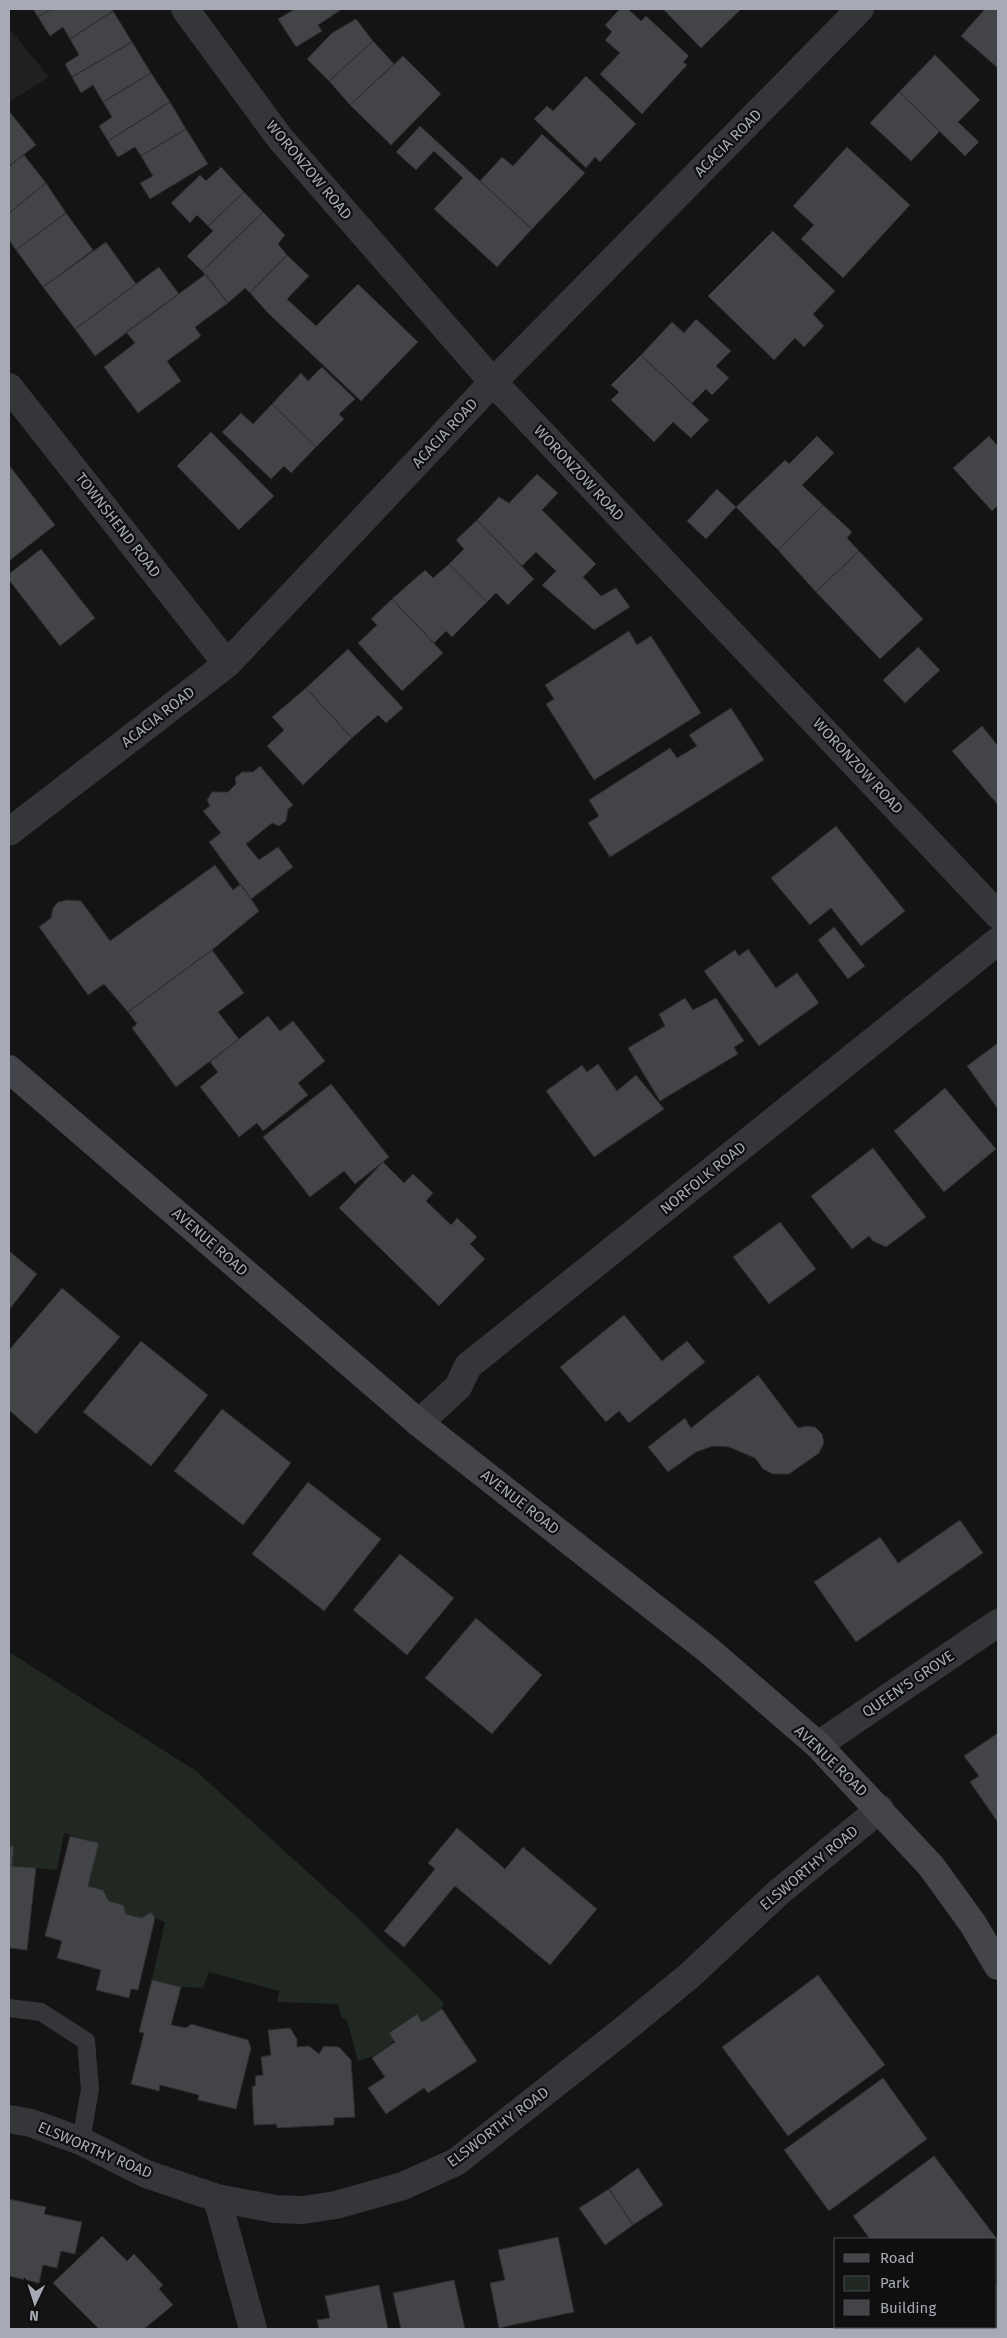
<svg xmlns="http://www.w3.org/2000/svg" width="1007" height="2338" viewBox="0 0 1007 2338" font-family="'Fira Sans',sans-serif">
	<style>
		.built { fill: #202022 }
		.green { fill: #202821 }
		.building { fill: #434448; stroke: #2e2e31 }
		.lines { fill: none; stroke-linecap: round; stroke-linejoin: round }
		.lane { stroke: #35363a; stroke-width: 18 }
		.street { stroke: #35363a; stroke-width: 28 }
		.secondary { stroke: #43454a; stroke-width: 28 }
		.labels { text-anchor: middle; stroke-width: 4.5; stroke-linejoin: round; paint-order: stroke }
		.street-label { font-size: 15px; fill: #a6aab5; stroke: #0f0f10 }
	</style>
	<rect width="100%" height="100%" fill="#141415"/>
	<path class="built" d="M9 28 49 77 9 102Z"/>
	<path class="green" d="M9 1652 196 1771 355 1915 444 2003 442 2009 422 2022 417 2015C400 2035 385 2055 358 2061L347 2020 341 2017 338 2004 277 2002 279 1991 209 1972 203 1988 181 1987 152 1980 165 1922 155 1918 151 1912 142 1918 126 1914 123 1905 109 1901 103 1890 88 1886 98 1843 64 1833 57 1870 12 1866 14 1847 9 1846Z"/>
	<path class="building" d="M33 9H51L38 17Z
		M51 9H112L113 11 70 39 63 27 50 36 38 17Z
		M295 9H342L318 25 322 31 296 47 278 19Z
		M620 9H628L641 21 646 16 689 56 683 62 687 65 642 114 600 74 620 53 605 40 612 32 605 25Z
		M663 9H741L701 48Z
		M985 9H998V68L961 36Z
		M113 11 132 42 72 77 65 64 79 55 70 39Z
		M356 19 373 41 329 81 307 59 332 33Z
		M373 41 394 64 350 105 329 81Z
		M132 42 151 73 103 102 93 85 81 93 72 77Z
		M935 55 980 100 958 122 979 142 965 156 899 92Z
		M403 56 441 94 391 145 350 105Z
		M151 73 170 102 108 141 99 126 112 117 103 102Z
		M586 76 636 124 600 162 595 157 586 168 534 119 547 106 553 111Z
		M899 92 940 131 911 161 870 123Z
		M170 102 186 129 141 156 135 147 118 157 108 141Z
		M9 111 36 145 9 166Z
		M420 126 532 229 497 267 434 209 463 178 434 151 416 170 396 152Z
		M186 129 208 164 150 199 140 183 153 176 141 156Z
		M542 134 585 173 532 229 480 181 502 157 513 166Z
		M847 147 910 205 843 278 801 239 814 225 793 206Z
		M24 155 46 183 9 213V166Z
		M221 167 244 192 208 226 197 215 190 223 171 203 200 175 206 181Z
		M46 183 66 213 16 250 9 240V213Z
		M244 192 263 212 202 271 187 256 213 231 208 226Z
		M263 212 285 235 278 244 287 255 250 293 245 288 228 303 202 271Z
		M66 213 93 250 43 287 16 250Z
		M773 231 835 291 813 314 824 326 804 347 795 338 774 360 708 296Z
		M106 242 136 284 75 329 43 287Z
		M287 255 309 276 287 299 316 326 358 284 418 342 361 401 268 313 250 293Z
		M159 267 179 294 95 356 75 329Z
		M206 274 228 303 195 327 201 336 167 361 181 381 138 413 104 367 135 343 126 332Z
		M696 319 731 351 716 366 729 378 712 395 706 389 692 403 641 355 672 322 684 333Z
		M641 355 709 420 691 438 673 422 654 442 611 400 619 392 611 385Z
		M322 367 355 399 339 414 344 419 316 447 272 404 301 373 308 381Z
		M272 404 316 447 291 473 284 466 271 479 222 432 241 413 253 424Z
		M211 432 274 496 239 530 177 466Z
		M817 436 834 453 802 485 823 505 778 550 736 507 785 460 789 464Z
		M989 436 998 446V505L992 511 953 468Z
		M9 465 55 525 9 561Z
		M537 474 558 493 542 510 596 564 583 577 601 596 616 588 630 607 594 630 542 585 556 571 536 552 522 566 477 520 499 497 509 503Z
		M717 489 736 507 706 539 687 521Z
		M823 505 852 532 847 538 859 551 816 592 778 550Z
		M477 520 534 579 508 605 496 593 487 602 449 564 464 549 456 540Z
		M41 549 95 618 60 646 9 580V574Z
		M859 551 923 619 880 659 816 592Z
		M449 564 487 602 452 637 446 631 434 643 392 599 425 570 433 578Z
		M392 599 443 653 402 691 358 643 377 625 371 619Z
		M629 631 637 645 651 636 701 713 594 780 546 704 554 699 545 685Z
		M918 647 940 670 905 703 883 680Z
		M348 649 403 708 386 723 378 715 352 738 306 688Z
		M306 688 352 738 303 785 267 746 284 730 272 717Z
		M731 708 764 760 610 857 588 823 599 816 589 800 670 748 677 758 697 746 689 735Z
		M982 726 998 746V805L952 751Z
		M260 766 293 805 288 809 286 821 279 826 272 823 246 844 259 860 278 847 293 867 251 899 209 842 221 833 203 811 210 806 207 800 212 792H228L236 784 235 778 242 772H253Z
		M836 826 905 911 861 946 831 908 810 925 771 878Z
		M215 865 233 890 241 884 259 911 212 950 128 1012 104 984 88 995 39 927 51 918 53 908 58 902 68 900 81 901 110 941Z
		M834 927 865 966 848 979 818 940Z
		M748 949 776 988 797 973 819 1003 759 1046 704 971 735 950 739 956Z
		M212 950 244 993 218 1012 239 1039 176 1087 132 1028 137 1024 128 1012Z
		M685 998 693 1010 716 998 744 1041 734 1047 738 1054 660 1101 628 1048 665 1026 659 1014Z
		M268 1016 280 1031 293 1021 325 1061 298 1083 308 1095 263 1131 257 1123 239 1137 200 1087 218 1072 210 1062Z
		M998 1043V1109L967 1066Z
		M598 1064 617 1091 636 1075 664 1109 594 1157 546 1091 582 1065 587 1072Z
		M331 1084 389 1157 355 1184 344 1171 310 1197 263 1137Z
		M945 1088 996 1149 944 1192 894 1131Z
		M873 1148 926 1217 886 1247 873 1241 869 1236 852 1249 811 1196Z
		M383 1162 404 1183 413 1174 433 1193 426 1201 451 1225 457 1218 477 1237 470 1244 485 1259 439 1306 339 1208Z
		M780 1222 816 1269 769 1304 733 1257Z
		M9 1251 37 1274 9 1310Z
		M62 1288 120 1337 36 1434 9 1410V1350Z
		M624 1315 662 1361 687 1341 705 1362 629 1423 619 1411 606 1422 560 1367Z
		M141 1341 208 1395 151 1466 83 1412Z
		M758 1375 798 1428 806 1426 815 1427 822 1434 824 1443 819 1453 789 1474H773L763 1469 755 1458 729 1447 713 1446 696 1452 668 1472 648 1447 685 1418 691 1428Z
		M222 1409 291 1463 243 1525 174 1471Z
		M308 1482 381 1539 324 1611 252 1554Z
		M960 1520 983 1553 856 1642 814 1582 880 1537 898 1563Z
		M400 1554 454 1598 407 1655 353 1610Z
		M476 1618 542 1675 492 1734 425 1678Z
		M998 1733V1820L997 1821 970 1782 979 1776 964 1756Z
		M457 1828 505 1869 523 1847 597 1909 550 1965 455 1886 404 1947 384 1931 435 1869 428 1863Z
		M70 1836 99 1843 88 1886 103 1890 109 1901 123 1905 126 1914 142 1918 151 1912 155 1918 138 1990 131 1989 129 1998 96 1990 101 1970 57 1958 62 1941 45 1936Z
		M9 1846H14L12 1866 36 1868 27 1950 9 1948Z
		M818 1975 885 2065 788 2136 722 2047Z
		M152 1980 181 1987 171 2025 186 2028 191 2024 248 2040 251 2048 236 2109 198 2100 199 2095 160 2085 159 2091 131 2084 144 2033 139 2032Z
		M442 2009 477 2061 428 2093 424 2088 386 2114 368 2088 385 2077 372 2058 395 2042 389 2033 417 2014 422 2022Z
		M290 2028 297 2039V2047L309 2046 319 2054 324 2046 339 2047 351 2060 355 2117 334 2118V2125L277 2128V2124L254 2125 252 2087 256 2085 255 2076 263 2075 261 2057 271 2055 268 2030Z
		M883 2078 927 2139 829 2211 784 2150Z
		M934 2156 997 2239H870L853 2216Z
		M638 2168 663 2205 633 2225 609 2189Z
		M609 2189 633 2225 605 2245 579 2208Z
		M9 2199 46 2207 44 2214 82 2222 75 2254 61 2251 57 2268 43 2265 39 2283 9 2276Z
		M102 2236 127 2261 134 2254 163 2285 159 2289 173 2305 144 2329H99L53 2283Z
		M558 2237 574 2312 499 2328 490 2283 505 2280 498 2250Z
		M454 2280 465 2329H401L393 2293Z
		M379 2285 388 2329H319L317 2320 330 2318 325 2296Z
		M996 2285 998 2288V2329H915L913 2327H996Z"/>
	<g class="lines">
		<path class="lane" d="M9 2008 41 2012 86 2041 90 2089 81 2141"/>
		<path class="street" d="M185 9 279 137 493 382 998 915
			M9 387 227 664
			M9 832 227 664 493 382 860 9
			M419 1423 458 1387 468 1366 998 941
			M818 1745 998 1623
			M9 2119 31 2123 81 2141 146 2174 217 2198 275 2209 303 2210 336 2205 403 2186 456 2162 621 2032 689 1976 779 1892 880 1809
			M217 2198 253 2329"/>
		<path class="secondary" d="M9 1069 419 1423 707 1649 818 1745 931 1866 973 1924 998 1966"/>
	</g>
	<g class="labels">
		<g class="street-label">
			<text transform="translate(728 143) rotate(-45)" y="5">ACACIA ROAD</text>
			<text transform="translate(309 170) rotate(50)" y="5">WORONZOW ROAD</text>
			<text transform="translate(445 433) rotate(-47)" y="5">ACACIA ROAD</text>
			<text transform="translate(579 473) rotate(47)" y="5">WORONZOW ROAD</text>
			<text transform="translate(118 525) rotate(52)" y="5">TOWNSHEND ROAD</text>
			<text transform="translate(158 717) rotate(-38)" y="5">ACACIA ROAD</text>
			<text transform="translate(858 766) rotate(47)" y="5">WORONZOW ROAD</text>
			<text transform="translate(703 1178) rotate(-39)" y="5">NORFOLK ROAD</text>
			<text transform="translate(210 1242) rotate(41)" y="5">AVENUE ROAD</text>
			<text transform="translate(520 1502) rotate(38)" y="5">AVENUE ROAD</text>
			<text transform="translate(908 1684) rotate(-34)" y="5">QUEEN'S GROVE</text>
			<text transform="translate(831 1761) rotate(44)" y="5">AVENUE ROAD</text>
			<text transform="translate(809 1868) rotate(-40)" y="5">ELSWORTHY ROAD</text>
			<text transform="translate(498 2127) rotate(-37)" y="5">ELSWORTHY ROAD</text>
			<text transform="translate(95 2150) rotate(23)" y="5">ELSWORTHY ROAD</text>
		</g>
	</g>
	<rect width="1007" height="2338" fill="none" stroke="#a6aab5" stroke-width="20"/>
	<rect x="834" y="2238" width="162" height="90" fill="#0f0f10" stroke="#4b4d52"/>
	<rect x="844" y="2254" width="25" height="8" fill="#43454a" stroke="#4b4d52"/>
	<text x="880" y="2263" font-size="15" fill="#a6aab5">Road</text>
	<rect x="844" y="2276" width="25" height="15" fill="#202821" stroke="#4b4d52"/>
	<text x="880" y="2288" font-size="15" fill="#a6aab5">Park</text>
	<rect x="844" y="2300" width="25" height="15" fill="#434448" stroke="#4b4d52"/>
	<text x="880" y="2313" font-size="15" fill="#a6aab5">Building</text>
	<g transform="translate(35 2303) rotate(184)" stroke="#0f0f10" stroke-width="4" paint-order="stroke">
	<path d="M0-4L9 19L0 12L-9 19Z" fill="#a6aab5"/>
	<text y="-8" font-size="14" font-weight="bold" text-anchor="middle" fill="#a6aab5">N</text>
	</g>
</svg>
